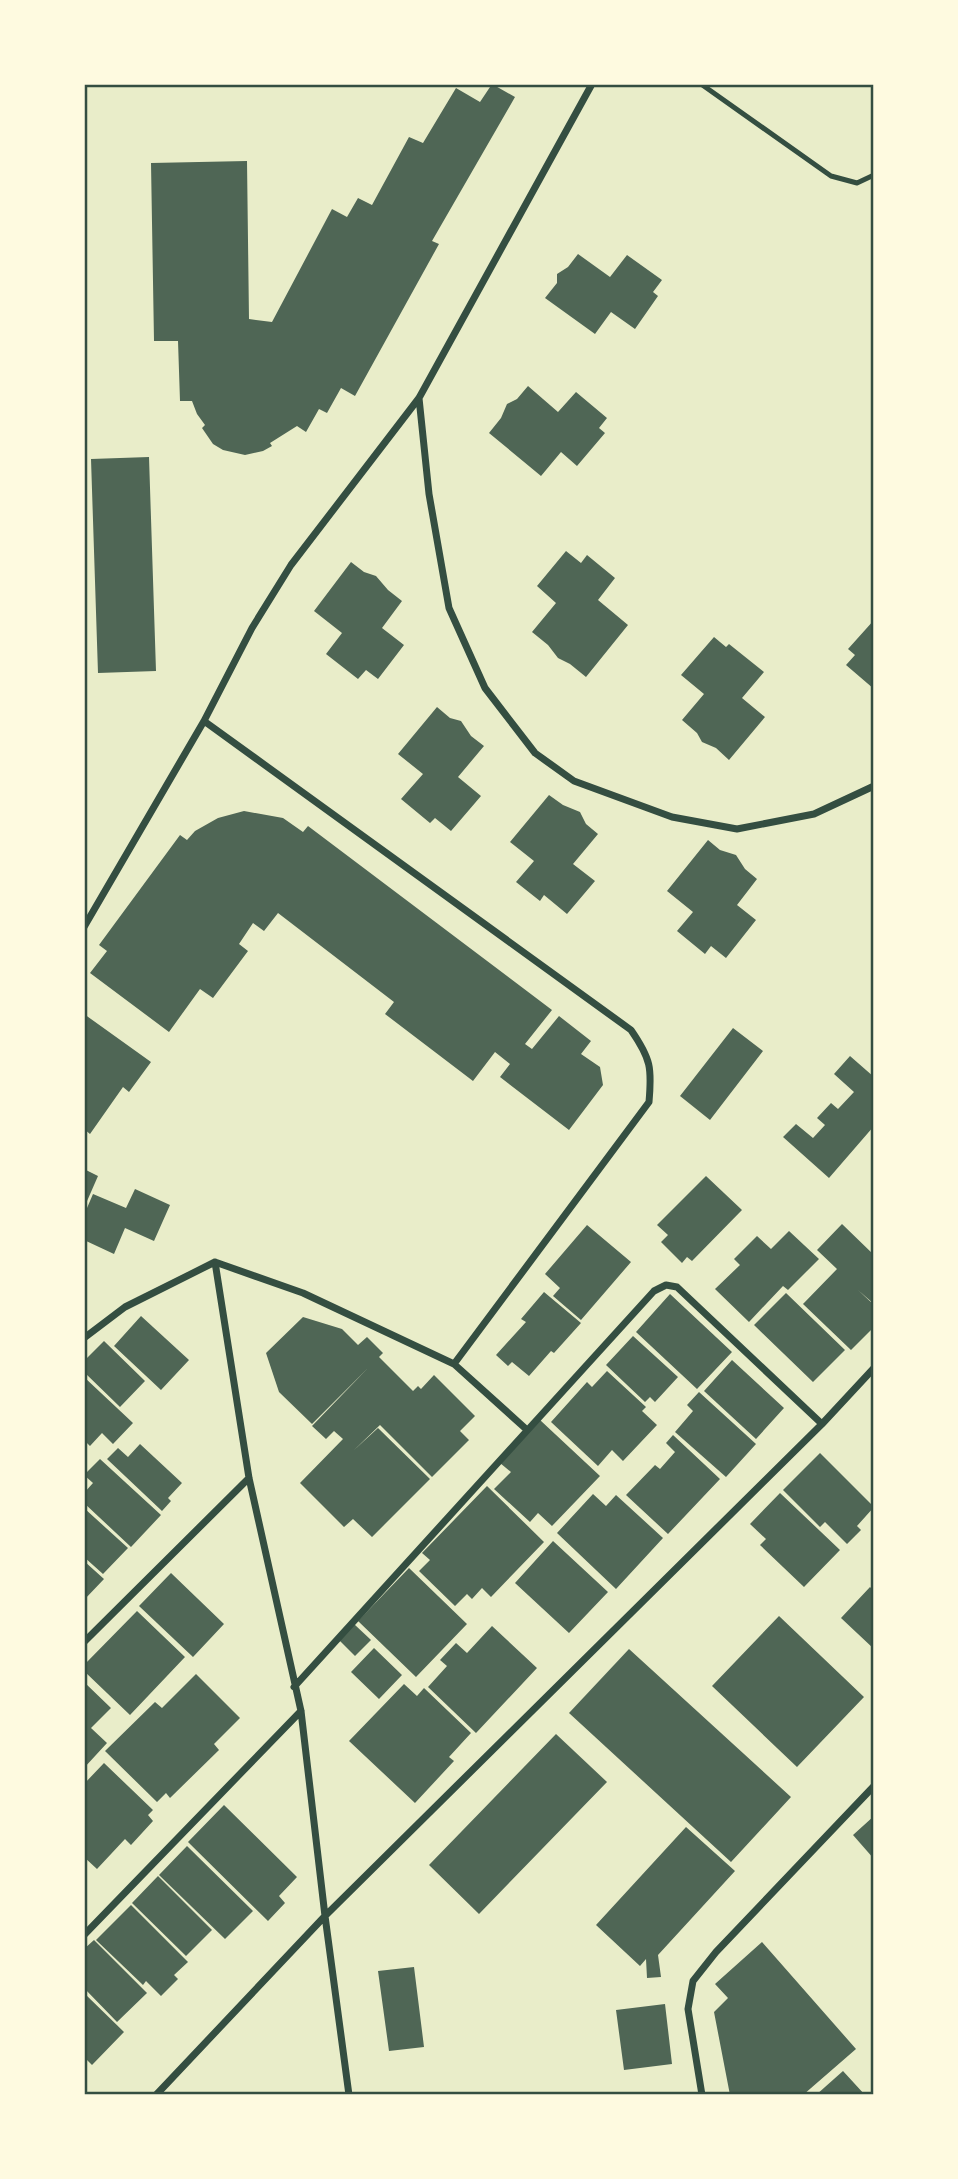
<svg xmlns="http://www.w3.org/2000/svg" width="958" height="2179" viewBox="0 0 958 2179" font-family="Karla,sans-serif">
	<style>
		.building { fill: #4f6655 }
		.lines { fill: none; stroke-linecap: round; stroke-linejoin: round }
		.service { stroke: #344e41; stroke-width: 5 }
		.minor { stroke: #344e41; stroke-width: 7 }
		.neatline { fill: none; stroke: #344e41; stroke-width: 2.5 }
	</style>
	<rect width="100%" height="100%" fill="#e9edc9"/>
	<path class="building" d="M492 84 515 97 432 241 439 244 355 396 341 388 327 413 319 409 306 432 297 426 270 443 272 446 263 451 245 455 223 450 213 444 202 428 205 425 197 414 192 401H180L178 341H154L151 163 247 161 249 319 272 322 332 209 347 217 358 198 372 205 409 137 423 143 456 88 480 102Z
		M578 254 610 277 627 255 662 280 653 292 658 296 635 329 611 312 595 334 545 298 557 283V274L568 267Z
		M528 386 558 412 576 392 607 418 599 428 605 433 577 466 561 452 541 476 489 433 501 418 507 404 517 399Z
		M149 457 156 671 98 673 91 459Z
		M566 551 581 563 587 555 615 578 598 600 628 625 586 677 570 664 558 658 548 645 532 632 556 603 537 586Z
		M351 562 364 572 376 576 388 590 402 601 382 628 404 645 378 679 366 670 358 679 326 654 342 633 314 611Z
		M874 620V689L846 665 855 655 848 649Z
		M714 637 726 647 729 644 764 672 742 698 765 717 729 760 716 748 702 742 697 733 682 720 704 694 681 675Z
		M437 707 450 718 461 721 471 736 484 746 458 777 481 796 451 831 435 818 430 823 401 799 423 774 398 754Z
		M549 795 563 805 580 812 586 824 598 834 573 864 595 881 567 914 544 895 540 901 516 882 534 861 510 842Z
		M244 811 283 818 303 832 308 826 552 1010 525 1044 532 1049 559 1016 591 1041 581 1054 600 1067 603 1085 569 1130 500 1077 510 1064 495 1052 473 1081 385 1014 394 1002 278 913 264 931 253 923 239 944 248 951 213 998 200 989 169 1032 90 973 107 951 99 945 180 835 187 840 195 831 218 818Z
		M708 840 720 850 736 855 745 869 757 879 737 905 756 920 726 958 711 946 705 954 677 931 693 912 667 891Z
		M84 1014 151 1062 129 1092 123 1087 90 1134 84 1129Z
		M733 1028 763 1051 710 1120 680 1096Z
		M850 1056 874 1077V1126L829 1178 783 1137 796 1124 813 1138 825 1125 817 1118 831 1103 838 1109 854 1092 834 1074Z
		M84 1169 98 1176 84 1208Z
		M706 1176 742 1210 692 1261 687 1257 682 1263 661 1242 668 1235 657 1225Z
		M135 1189 170 1205 154 1241 125 1228 114 1254 84 1240V1215L93 1194 126 1208Z
		M842 1224 874 1255V1304L858 1290 874 1305V1327L851 1350 803 1304 837 1269 817 1250Z
		M587 1225 631 1262 581 1320 553 1296 560 1288 545 1274Z
		M789 1231 819 1259 788 1290 783 1286 749 1322 715 1289 740 1265 734 1259 757 1236 771 1249Z
		M544 1292 581 1323 554 1353 551 1351 529 1376 512 1362 508 1366 496 1355 526 1322 521 1319Z
		M786 1293 845 1350 813 1382 754 1325Z
		M670 1294 732 1352 697 1389 636 1332Z
		M141 1316 189 1360 161 1390 114 1346Z
		M303 1317 342 1329 358 1345 367 1337 383 1353 379 1357 413 1391 418 1386 421 1389 434 1375 475 1416 460 1431 469 1440 432 1477 380 1425 353 1451 378 1428 430 1479 372 1537 353 1519 344 1527 300 1483 343 1439 334 1431 326 1439 312 1426 368 1368 312 1424 279 1392 266 1353Z
		M633 1336 678 1377 655 1402 650 1397 645 1402 606 1365Z
		M104 1341 145 1381 120 1407 84 1372V1361Z
		M732 1360 784 1408 756 1439 704 1391Z
		M607 1371 646 1407 642 1411 657 1425 623 1461 612 1450 598 1466 551 1422 587 1382 592 1387Z
		M84 1377 133 1423 113 1444 102 1433 90 1446 84 1440Z
		M699 1392 756 1444 726 1477 675 1432 693 1411 687 1405Z
		M540 1420 600 1476 552 1526 538 1513 530 1522 494 1489 511 1472 500 1463Z
		M673 1435 720 1479 668 1534 626 1495 655 1465 660 1469 675 1452 666 1443Z
		M140 1444 182 1483 168 1498 171 1501 162 1511 107 1459 118 1448 128 1457Z
		M820 1453 874 1507 857 1526 861 1530 847 1544 825 1522 820 1527 783 1490Z
		M100 1459 161 1515 131 1547 84 1503V1493L93 1483 84 1475Z
		M487 1486 544 1542 491 1597 482 1588 472 1599 467 1594 455 1606 419 1571 430 1560 422 1553Z
		M780 1493 840 1550 804 1587 760 1545 766 1539 750 1524Z
		M593 1494 606 1506 616 1495 663 1538 616 1589 557 1533Z
		M84 1508 128 1548 103 1574 84 1557Z
		M553 1541 608 1592 569 1633 515 1583Z
		M84 1561 104 1579 84 1600Z
		M409 1568 467 1624 416 1677 358 1621Z
		M171 1573 224 1624 193 1657 139 1606Z
		M870 1587 874 1591V1649L841 1618Z
		M137 1611 185 1657 130 1715 84 1671V1665Z
		M779 1616 864 1697 797 1767 712 1686Z
		M354 1624 371 1640 355 1656 339 1640Z
		M492 1626 537 1668 476 1733 428 1687 447 1666 440 1660 456 1643 467 1653Z
		M374 1648 402 1675 379 1699 351 1672Z
		M629 1649 791 1797 731 1862 569 1713Z
		M196 1674 240 1718 214 1744 219 1750 170 1798 166 1793 157 1802 105 1751 155 1702 162 1708Z
		M84 1682 111 1708 91 1728 107 1743 84 1768Z
		M404 1684 417 1696 424 1688 471 1733 449 1757 454 1761 415 1803 349 1741Z
		M556 1734 607 1782 479 1914 429 1865Z
		M104 1763 153 1810 148 1815 153 1821 131 1845 125 1839 97 1869 84 1857V1784Z
		M224 1805 297 1877 279 1896 285 1903 268 1921 188 1842Z
		M874 1816V1859L853 1835Z
		M686 1827 735 1871 658 1955 661 1977 647 1978 646 1959 640 1966 596 1925Z
		M187 1846 253 1911 225 1939 159 1875Z
		M158 1876 212 1930 186 1956 132 1903Z
		M131 1905 188 1962 174 1975 178 1979 161 1996 146 1981 143 1985 96 1940Z
		M94 1940 147 1993 117 2022 84 1988V1961L87 1958 84 1954V1949Z
		M762 1942 856 2049 803 2095H730L714 2012 728 1998 715 1984Z
		M414 1967 424 2047 389 2051 378 1971Z
		M84 1993 124 2032 92 2065 84 2057Z
		M665 2004 672 2064 624 2070 616 2010Z
		M843 2071 865 2095H816Z"/>
	<g class="lines">
		<path class="service" d="M701 84 831 176 857 183 874 175"/>
		<path class="minor" d="M419 398 429 494 449 608 485 688 535 753 574 781 672 817 737 829 814 814 874 786
			M84 927 204 721
			M215 1262 249 1478 301 1711 325 1916 349 2095
			M84 1338 125 1307 215 1262 303 1293 454 1364 526 1429
			M454 1364 649 1102C652 1068 651 1059 631 1030L204 721 252 628 291 565 419 398 592 84
			M84 1642 249 1478
			M294 1687 654 1291 666 1285 677 1287 822 1424
			M84 1935 301 1711
			M156 2095 325 1916 822 1424 874 1368
			M702 2095 688 2009 693 1981 716 1952 874 1786"/>
	</g>
	<rect width="958" height="2179" fill="none" stroke="#fefae0" stroke-width="172"/>
	<rect x="86" y="86" width="786" height="2007" class="neatline"/>
</svg>
